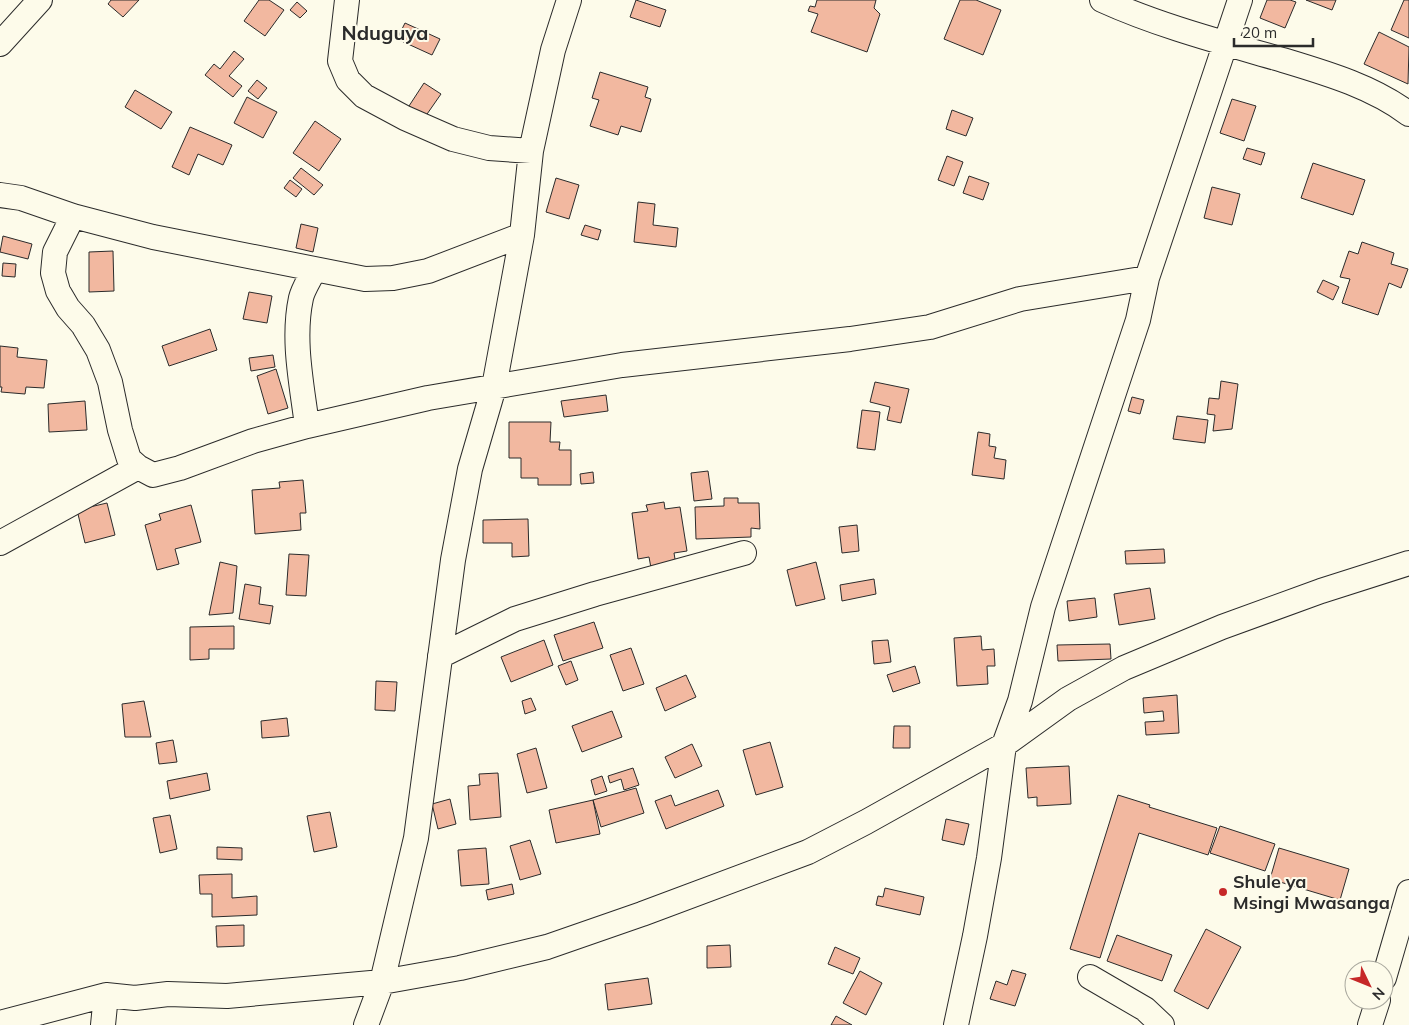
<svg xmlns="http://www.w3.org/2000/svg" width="1409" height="1025" viewBox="0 0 1409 1025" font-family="Mulish,sans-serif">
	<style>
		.building { fill: #f2b8a0; stroke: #2b2b2b }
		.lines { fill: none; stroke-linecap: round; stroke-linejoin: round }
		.minor-casing { stroke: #2b2b2b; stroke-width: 26 }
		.minor { stroke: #fdfbea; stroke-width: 24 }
		.poi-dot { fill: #c62828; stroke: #fdfbea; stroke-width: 2 }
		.labels { text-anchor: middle; stroke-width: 4; stroke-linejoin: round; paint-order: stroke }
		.poi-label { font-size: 18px; font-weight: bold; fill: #2b2b2b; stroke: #fdfbea; text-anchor: start }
		.quarter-label { font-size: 20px; font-weight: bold; fill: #2b2b2b; stroke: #fdfbea }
	</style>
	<rect width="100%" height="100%" fill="#fdfbea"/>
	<path class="building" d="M111 0H139L123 17 108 4Z
		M259 0H269L284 10 265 36 244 21Z
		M636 0 666 10 660 27 630 17Z
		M817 0H876L874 8 880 14 867 52 811 32 818 14 808 11 810 6 815 7Z
		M960 0H976L1001 10 983 55 944 39Z
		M1267 0H1290L1296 2 1285 28 1260 18Z
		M1306 0H1336L1332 10Z
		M1404 0H1409V38L1391 30Z
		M297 2 307 11 300 18 290 10Z
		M405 23 440 39 432 55 397 39Z
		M1379 32 1409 47 1408 84 1364 64Z
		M234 51 244 59 229 76 242 86 233 97 205 75 214 64 220 69Z
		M600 72 648 87 645 97 651 99 641 132 621 126 618 135 590 126 599 100 592 98Z
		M257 80 267 88 258 99 248 91Z
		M424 83 441 94 425 117 409 106Z
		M135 90 172 112 161 129 125 107Z
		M247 97 277 112 263 138 234 123Z
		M1232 99 1256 106 1244 141 1220 133Z
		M952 110 973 118 966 136 946 129Z
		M315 121 341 139 319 171 293 153Z
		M190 127 232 145 223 165 198 154 189 175 172 167Z
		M1247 148 1265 153 1261 165 1243 159Z
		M947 156 963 162 954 186 938 180Z
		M1313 163 1365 180 1353 215 1301 198Z
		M301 168 323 185 314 195 293 178Z
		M969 176 989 183 983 200 963 193Z
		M556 178 579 185 569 219 546 212Z
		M290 180 302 189 296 197 284 188Z
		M1212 187 1240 194 1232 225 1204 218Z
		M638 202 655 204 653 225 678 228 676 247 634 242Z
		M301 224 318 228 313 252 296 248Z
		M585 225 601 230 598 240 581 235Z
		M3 236 32 244 28 259 0 252Z
		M1362 242 1394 253 1391 264 1408 269 1401 288 1389 283 1378 315 1342 303 1350 279 1340 277 1349 251 1358 254Z
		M113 251 114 291 89 292V252Z
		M3 263 16 264 15 277 2 276Z
		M1323 280 1339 287 1333 300 1317 292Z
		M249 292 272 296 267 323 243 319Z
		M210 329 217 350 169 366 162 346Z
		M0 346 18 348 17 357 47 360 44 388 26 387 25 394 1 392 2 387H0Z
		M273 355 275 367 251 371 249 358Z
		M276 369 288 408 268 414 257 376Z
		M1221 381 1238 384 1232 429 1213 431 1215 415 1207 414 1209 398 1219 399Z
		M875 382 909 389 901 423 887 420 890 407 870 402Z
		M606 395 608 411 564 417 561 401Z
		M1132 397 1144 400 1140 414 1128 411Z
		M85 401 87 430 49 432 48 404Z
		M862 410 880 412 875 450 857 448Z
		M1177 416 1208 420 1205 443 1173 439Z
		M509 422H551L550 442H560L559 450H571V485H538V478H521V458H509Z
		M978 432 990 434 989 446 996 447 994 458 1006 460 1004 479 972 475Z
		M708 471 712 499 694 501 691 473Z
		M593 472 594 483 581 484 580 474Z
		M303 480 306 513H300L301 530 255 534 252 490 280 488 279 482Z
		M724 498H738V503H759L760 529 751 528V537L696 539 695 507 724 506Z
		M664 502 665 509 680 507 687 551 674 553 676 565 651 568 649 557 638 559 632 513 648 511 646 505Z
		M107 503 115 535 85 543 77 510Z
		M191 505 201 542 175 549 179 564 157 570 145 525 161 520 159 514Z
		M528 519 529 556 512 557V543H483V520Z
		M857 525 859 551 842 553 839 527Z
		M1164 549 1165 563 1126 564 1125 551Z
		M289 554 309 555 306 596 286 595Z
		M220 562 237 566 233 613 209 615Z
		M816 562 825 599 796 606 787 570Z
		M874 579 876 594 842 601 840 585Z
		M245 584 261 587 259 604 273 606 270 624 239 619Z
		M1150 588 1155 619 1119 625 1114 594Z
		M1095 598 1097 617 1069 621 1067 601Z
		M594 622 603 648 563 661 554 635Z
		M234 626V649H209V659L190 660V627Z
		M981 636 982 650 994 649 995 666H987L988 684 957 686 954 638Z
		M544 640 553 665 511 682 501 657Z
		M888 640 891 662 874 664 872 641Z
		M1110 644 1111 659 1058 661 1057 645Z
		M631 648 644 684 623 691 610 655Z
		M571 661 578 680 566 685 558 666Z
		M915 666 920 683 893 692 887 675Z
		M686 675 696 697 665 711 656 688Z
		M376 681 397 682 395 711 375 710Z
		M1177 695 1179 733 1146 735 1145 722 1164 721 1163 711 1144 713 1143 698Z
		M531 698 536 710 525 714 522 701Z
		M144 701 151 737H125L122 704Z
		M612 711 622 737 582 752 572 726Z
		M287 718 289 736 262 738 261 721Z
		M894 726H910V748H893Z
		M173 740 177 762 159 764 156 743Z
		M770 742 783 787 756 795 743 750Z
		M692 744 702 766 675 778 665 757Z
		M536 748 547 788 527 793 517 754Z
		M1069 766 1071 804 1037 806V797L1028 798 1026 768Z
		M633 768 639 785 624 790 621 779 610 783 608 776Z
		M207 773 210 790 170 799 167 781Z
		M498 773 501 817 470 820 468 786 480 785 479 774Z
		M602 776 607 791 595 795 591 780Z
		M636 788 644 813 601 827 593 800Z
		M718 790 724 806 666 829 655 801 671 795 675 806Z
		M1118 795 1150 805 1149 807 1217 828 1208 855 1139 833 1100 958 1070 949Z
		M450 799 456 824 438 829 432 804Z
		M593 800 600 834 556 843 549 810Z
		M330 812 337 847 314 852 307 816Z
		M170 815 177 849 160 853 153 818Z
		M946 819 969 824 964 845 942 840Z
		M1220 826 1275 844 1265 871 1210 853Z
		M530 840 541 874 520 880 510 846Z
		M217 847 242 848V860L217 859Z
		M486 848 489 884 461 886 458 850Z
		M1279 848 1349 869 1340 900 1270 879Z
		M232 874V898L257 896V915L212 917V894H200L199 875Z
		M512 884 514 894 488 900 486 890Z
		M885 888 924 897 920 915 876 905 878 896 883 897Z
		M244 925V946L217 947 216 926Z
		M1206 929 1241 947 1208 1009 1174 991Z
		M1117 935 1172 955 1162 981 1107 961Z
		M730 945 731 967 707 968V946Z
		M835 947 860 958 853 974 828 964Z
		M1012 970 1026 974 1015 1006 990 999 996 981 1007 985Z
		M860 971 882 983 866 1015 843 1003Z
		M648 978 652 1004 608 1010 605 984Z
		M836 1016 852 1025H831Z"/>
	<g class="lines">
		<defs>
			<path id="minor" d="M347 0 340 61 348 80 364 96 405 118 453 139 489 148 531 151
				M1102 0C1157 25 1217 41 1276 58 1322 72 1370 85 1409 114
				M0 44 40 0
				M0 195 21 198 73 216 153 237 365 279 393 278 428 271 522 235
				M73 216 55 252 53 273 58 291 68 308 83 325 98 350 110 382 120 430 129 459 138 467 153 475 180 468 253 441 307 426 428 398 622 365 850 339 930 327 1020 299 1147 278
				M307 426C302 385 292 340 301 298 303 289 310 279 314 270
				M0 543 138 467
				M440 656 515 619 595 594 744 553
				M1090 977 1145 1009 1162 1025
				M1384 978 1409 892
				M0 1023 106 995 135 998 168 994 227 996 382 982 460 968 547 947 642 914 808 852 866 822 1004 745 1068 699 1124 668 1222 627 1321 591 1409 563
				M103 1025 106 995
				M366 1025 382 982 416 838 453 560 470 469 494 387 522 235 531 151 553 50 569 0
				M956 1025 975 936 989 858 1004 745 1020 701 1043 607 1138 320 1147 278 1240 0
				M1370 1025 1378 1000"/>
		</defs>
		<use href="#minor" class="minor-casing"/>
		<use href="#minor" class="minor"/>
	</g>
	<circle class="poi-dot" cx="1223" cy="892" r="5"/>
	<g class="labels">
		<g class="poi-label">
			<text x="1233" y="888">Shule ya<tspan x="1233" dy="21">Msingi Mwasanga</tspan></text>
		</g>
		<g class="quarter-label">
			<text x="385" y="40">Nduguya</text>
		</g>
	</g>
	<g transform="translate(1369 985) rotate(133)"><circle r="24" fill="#fdfbea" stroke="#a9a89e"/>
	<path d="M0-4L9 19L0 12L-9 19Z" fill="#c62828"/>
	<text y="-8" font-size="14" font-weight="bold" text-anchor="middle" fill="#2b2b2b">N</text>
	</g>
	<path d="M1234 38v8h79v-8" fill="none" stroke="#2b2b2b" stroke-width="2.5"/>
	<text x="1242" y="38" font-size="15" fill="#2b2b2b" stroke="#fdfbea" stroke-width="4" paint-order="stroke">20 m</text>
</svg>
